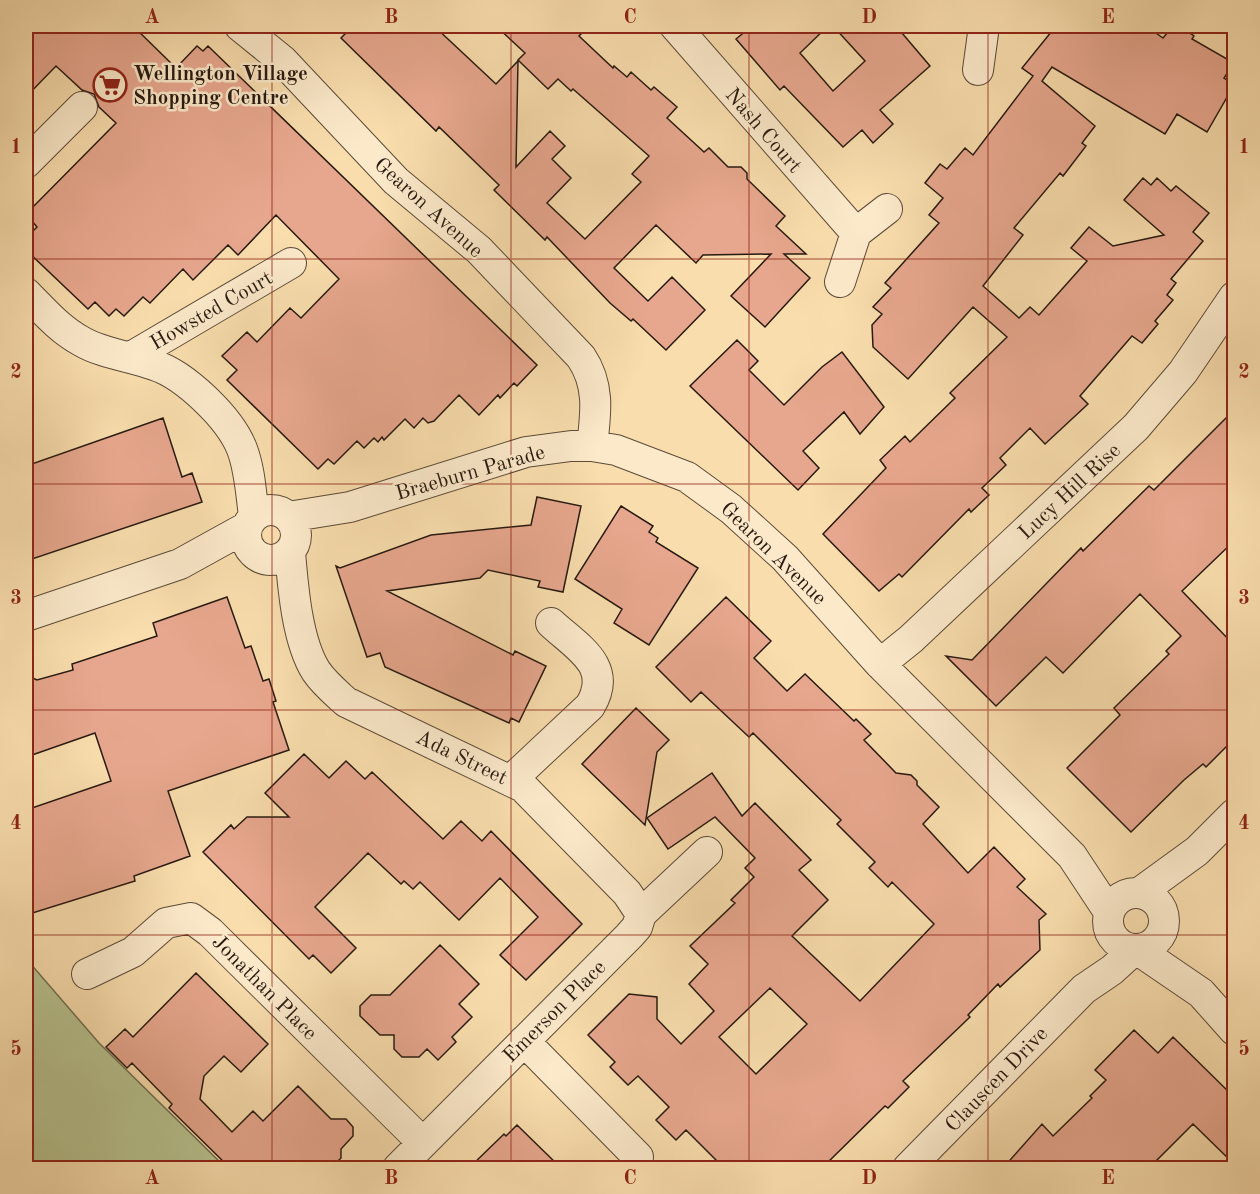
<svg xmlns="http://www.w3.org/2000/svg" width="1260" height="1194" viewBox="0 0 1260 1194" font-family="'Old Standard TT',serif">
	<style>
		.green { fill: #b7c28f; stroke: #706e50; stroke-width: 1.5 }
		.building { fill: #e7a78e; stroke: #281a11; stroke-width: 1.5; fill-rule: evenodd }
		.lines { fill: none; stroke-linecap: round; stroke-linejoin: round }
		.street-casing { stroke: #5c4b38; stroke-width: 32 }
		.street { stroke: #fbe9ca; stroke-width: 30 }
		.grid { fill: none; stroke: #8f2418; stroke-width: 1.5; stroke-opacity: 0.55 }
		.labels { text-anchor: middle; stroke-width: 5; stroke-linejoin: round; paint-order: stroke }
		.poi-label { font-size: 21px; font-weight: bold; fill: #281a11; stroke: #fbe9ca; text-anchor: start }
		.street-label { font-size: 21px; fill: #281a11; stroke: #fbe9ca }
		.neatline { fill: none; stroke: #8f2418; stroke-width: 2 }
		.grid-label { font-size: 20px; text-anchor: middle; font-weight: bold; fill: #8f2418 }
	</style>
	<rect width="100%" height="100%" fill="#f9ddad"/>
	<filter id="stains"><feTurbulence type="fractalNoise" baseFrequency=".00333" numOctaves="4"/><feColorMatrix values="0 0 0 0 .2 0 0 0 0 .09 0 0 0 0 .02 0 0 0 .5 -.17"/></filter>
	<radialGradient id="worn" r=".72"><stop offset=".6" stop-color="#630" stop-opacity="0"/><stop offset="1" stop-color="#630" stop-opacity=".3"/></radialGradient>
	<path class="green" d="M26 951 29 962 99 1043 226 1168H26Z"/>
	<path class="building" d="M26 26H133L176 68 197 46 203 51 208 46 537 365 517 386 514 383 500 398 498 395 479 415 459 395 434 421 428 423 423 418 414 428 405 419 384 440 382 437 378 442 374 438 364 448 357 441 334 464 328 459 318 469 227 380 237 370 222 356 247 332 257 342 290 308 301 318 339 279 276 215 238 255 228 245 193 280 183 269 150 303 143 297 124 316 116 309 109 316 95 302 88 309 26 250V238L37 227 26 214 116 123 99 107 94 94 82 90 56 66 26 97Z
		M353 26H434L496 84 518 61 516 167 550 131 565 146 552 159 571 178 547 203 585 239 641 182 632 174 649 156 573 89 571 91 558 79 548 89 518 60 525 53 496 26H589L579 36 613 68 614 66 627 77 631 72 651 90 654 87 677 107 667 118 704 152 709 148 728 167H741L747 173V179L785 216 776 226 806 254H784L810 278 765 327 731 296 771 254 703 255 696 263 656 225 614 268 648 301 672 277 705 310 666 350 633 319 631 321 610 303 547 237 545 240 494 190 499 185 439 127 436 131 341 38Z
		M752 26H828L800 53 833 91 865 61 833 26H896L930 66 880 110 893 124 873 143 862 130 843 147 784 86 780 90 736 39Z
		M1056 26H1146L1163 38 1173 26H1180L1194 36 1192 39 1234 63 1224 78 1234 85 1207 132 1177 114 1165 134 1052 67 1042 81 1095 126 1082 143 1086 146 1063 176 1060 173 1014 228 1023 235 983 286 1019 318 1030 307 1039 315 1087 261 1071 248 1089 227 1113 246 1164 235 1124 200 1143 178 1151 185 1157 178 1171 191 1176 186 1209 213 1193 232 1203 241 1171 279 1176 283 1167 295 1173 300 1155 321 1158 324 1142 343 1132 336 1080 396 1088 404 1045 444 1030 428 1000 458 1006 465 982 488 989 495 971 512 969 509 902 577 899 574 879 591 823 534 886 468 880 460 905 436 910 442 955 398 950 393 1007 337 973 307 908 379 873 347 872 325 882 314 873 307 891 288 885 283 939 223 929 215 943 198 925 183 940 164 947 169 965 148 973 155 1033 76 1022 68Z
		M737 340 758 361 749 370 784 405 822 367 842 352 884 407 860 434 844 412 803 451 819 468 798 490 690 386Z
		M1234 410V541L1182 591 1234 645V739L1206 767 1203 764 1184 780 1131 832 1067 768 1120 715 1114 708 1169 654 1166 651 1181 636 1140 594 1063 673 1046 657 996 706 946 656 972 660 1081 548 1083 551 1149 486 1154 490Z
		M163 418 182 477 192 473 202 502 26 561V466Z
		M537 497 581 506 563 592 538 587 540 581 488 570 480 578 387 591 513 655 515 651 546 666 519 722 511 718 509 723 385 667 380 653 367 657 336 566 340 568 431 535 531 525Z
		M621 506 653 526 649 532 658 538 656 542 698 568 649 645 614 623 622 609 575 579Z
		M227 597 245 648 251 646 263 681 269 679 276 701 273 702 289 750 168 791 190 856 134 876 135 881 26 915V810L111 781 95 733 32 755 26 738V675L37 680 73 670 72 664 157 636 153 623Z
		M726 597 771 641 754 658 787 691 805 674 854 721 856 719 871 734 864 740 896 773 911 775 917 781V785L939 807 923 824 968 873 994 847 1025 879 1017 887 1046 914 1039 920 1040 950 1000 987 998 984 968 1015 970 1017 903 1081 909 1087 888 1108 885 1106 822 1168H724L686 1130 676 1140 656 1120 669 1107 638 1076 628 1085 610 1067 615 1062 588 1035 629 994 657 997V1019L681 1044 714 1011 689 984 708 964 690 946 735 903 731 900 754 877 745 868 755 858 715 817 668 849 647 818 712 773 742 816 755 803 811 860 799 870 828 900 792 936 860 1001 934 924 892 882 888 887 869 868 875 862 837 824 841 820 753 733 749 737 701 692 691 702 656 667ZM770 988 807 1024 756 1074 719 1037Z
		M636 708 669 740 657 752 645 825 582 764Z
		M304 754 329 778 346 761 365 779 372 772 443 839 461 821 482 841 491 831 582 924 526 980 500 955 538 917 500 878 459 920 420 882 413 889 404 881 401 884 368 853 315 907 356 948 331 973 313 955 309 959 203 852 231 825 234 829 247 817H289L265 793Z
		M440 945 479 984 459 1004 472 1017 452 1037 456 1042 438 1060 427 1049 419 1057H402L394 1049V1035H380L360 1016V1006L371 995H390Z
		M196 973 268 1044 241 1072 224 1056 204 1076 200 1099 232 1132 253 1111 263 1121 298 1086 331 1119H346L353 1127V1136L341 1149V1158L331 1168H230L169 1108 172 1104 132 1063 127 1068 106 1047 125 1029 133 1037Z
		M1134 1030 1158 1053 1173 1037 1234 1097V1164L1193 1124 1149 1168H1003L1042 1124 1053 1136 1092 1098 1090 1096 1106 1080 1095 1070Z
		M517 1125 561 1168H469L504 1134 506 1136Z"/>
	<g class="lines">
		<defs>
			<path id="street" d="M240 26 283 61 396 181 479 250 581 357C600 385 596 413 592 446
				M675 26 856 233
				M978 70 984 26
				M26 163 82 107
				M840 282 856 233 887 209
				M26 293C43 310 59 329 81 341 103 354 130 356 154 365 185 375 230 418 242 449 250 470 251 494 254 516
				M131 357 291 263
				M246 535a25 25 0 1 1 50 0a25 25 0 1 1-50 0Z
				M288 517 350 507 526 452 571 446H592L616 450 687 477 731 509 785 558 880 664 1072 856 1109 912
				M290 552C293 587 297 641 316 671 324 683 335 692 346 702L523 787 627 893 641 914
				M26 616 180 564 247 527
				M880 664 911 639 1136 427 1183 372 1234 297
				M511 780 590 706C614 666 578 648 551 623
				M1142 891 1197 851 1234 814
				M1108 921a28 28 0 1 1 56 0a28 28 0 1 1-56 0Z
				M1138 950 1201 993 1234 1030
				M87 974 133 952 166 923 191 918 210 932 423 1143
				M524 1041 638 1157
				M398 1168 629 936 637 927 641 914 707 852
				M908 1168 1084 989 1112 970 1134 950"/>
		</defs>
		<use href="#street" class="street-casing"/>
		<use href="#street" class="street"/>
	</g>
	<path class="grid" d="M272 26V1168M511 26V1168M749 26V1168M988 26V1168M26 259H1234M26 484H1234M26 710H1234M26 935H1234"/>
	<defs>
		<symbol id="supermarket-ring" viewBox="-11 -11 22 22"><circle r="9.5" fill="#fbe9ca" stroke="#8f2418" stroke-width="1.5"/><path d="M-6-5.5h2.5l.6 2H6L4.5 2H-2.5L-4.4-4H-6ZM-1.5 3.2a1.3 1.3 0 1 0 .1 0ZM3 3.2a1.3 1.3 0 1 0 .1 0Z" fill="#8f2418"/></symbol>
	</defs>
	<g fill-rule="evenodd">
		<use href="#supermarket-ring" x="91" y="66" width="38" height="38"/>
	</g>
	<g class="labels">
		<g class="poi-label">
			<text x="133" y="80">Wellington Village<tspan x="133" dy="24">Shopping Centre</tspan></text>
		</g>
		<g class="street-label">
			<text transform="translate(764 130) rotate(49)" y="7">Nash Court</text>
			<text transform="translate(429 207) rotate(42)" y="7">Gearon Avenue</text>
			<text transform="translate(211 310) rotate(-30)" y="7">Howsted Court</text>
			<text transform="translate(470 472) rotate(-16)" y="7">Braeburn Parade</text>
			<text transform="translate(1069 491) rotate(-43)" y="7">Lucy Hill Rise</text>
			<text transform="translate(774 553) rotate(44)" y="7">Gearon Avenue</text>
			<text transform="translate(462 757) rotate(26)" y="7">Ada Street</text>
			<text transform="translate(265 987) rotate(45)" y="7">Jonathan Place</text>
			<text transform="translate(554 1011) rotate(-45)" y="7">Emerson Place</text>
			<text transform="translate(996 1079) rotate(-46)" y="7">Clauscen Drive</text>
		</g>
	</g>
	<rect width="1260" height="1194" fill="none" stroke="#f9ddad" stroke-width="66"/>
	<rect x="33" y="33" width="1194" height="1128" class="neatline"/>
	<g class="grid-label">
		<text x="152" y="23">A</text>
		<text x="391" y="23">B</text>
		<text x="630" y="23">C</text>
		<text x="869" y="23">D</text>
		<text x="1108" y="23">E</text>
		<text x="16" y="153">1</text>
		<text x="1244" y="153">1</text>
		<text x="16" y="378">2</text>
		<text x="1244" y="378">2</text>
		<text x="16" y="604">3</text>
		<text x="1244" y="604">3</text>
		<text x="16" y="829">4</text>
		<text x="1244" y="829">4</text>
		<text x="16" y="1055">5</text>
		<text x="1244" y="1055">5</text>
		<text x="152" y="1184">A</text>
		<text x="391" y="1184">B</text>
		<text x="630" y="1184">C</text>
		<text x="869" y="1184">D</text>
		<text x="1108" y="1184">E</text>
	</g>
	<rect width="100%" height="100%" filter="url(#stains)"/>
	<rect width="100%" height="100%" fill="url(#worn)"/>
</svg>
